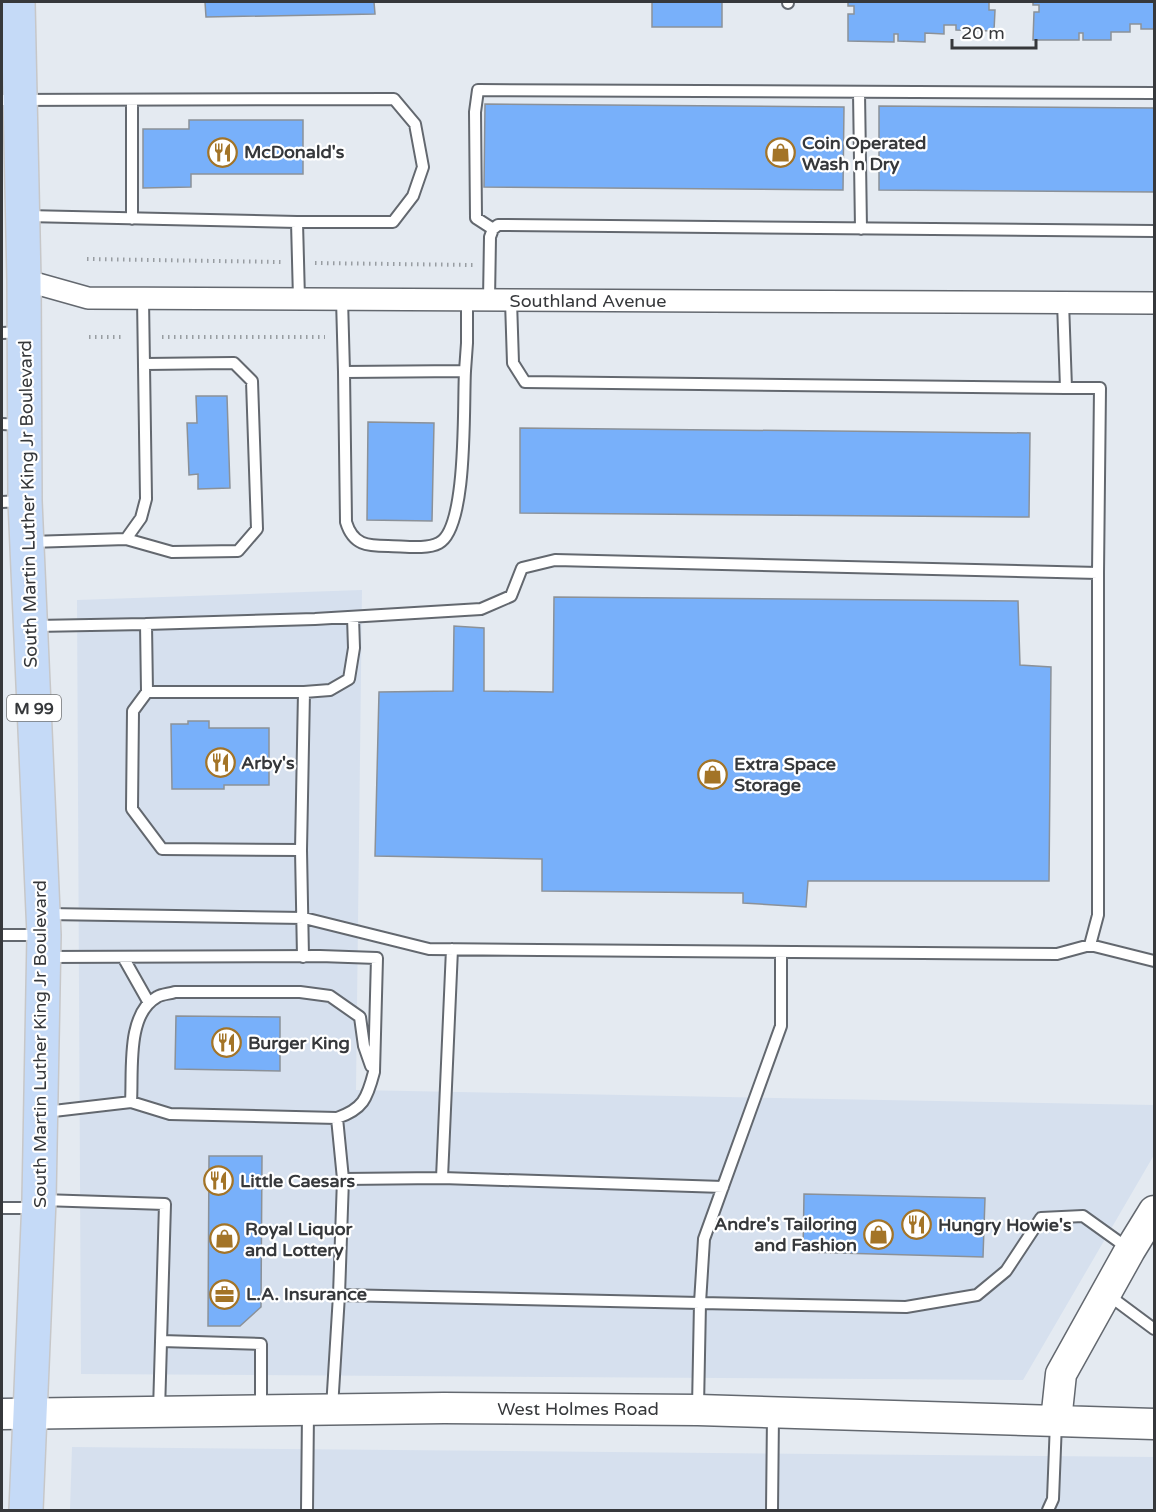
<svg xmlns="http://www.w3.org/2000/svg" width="1156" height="1512" viewBox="0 0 1156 1512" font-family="'Varela Round',sans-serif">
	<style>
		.built { fill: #d6e0ee }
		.building { fill: #78b0fa; stroke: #8b9198; stroke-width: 1.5 }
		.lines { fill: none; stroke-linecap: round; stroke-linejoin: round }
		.lane-casing { stroke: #63686f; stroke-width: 14 }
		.street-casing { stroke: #63686f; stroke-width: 24 }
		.secondary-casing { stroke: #63686f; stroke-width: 33 }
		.primary-casing { stroke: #c7c7c8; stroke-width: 36 }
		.path { stroke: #989da2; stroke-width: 4; stroke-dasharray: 1.5 4.5; stroke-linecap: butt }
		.lane { stroke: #fff; stroke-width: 10 }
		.street { stroke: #fff; stroke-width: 21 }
		.secondary { stroke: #fff; stroke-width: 30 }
		.primary { stroke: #c5daf7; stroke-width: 33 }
		.labels { text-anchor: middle; stroke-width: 4.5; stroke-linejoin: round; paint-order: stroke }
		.shield { fill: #fff; stroke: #727476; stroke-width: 1.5 }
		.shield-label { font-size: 16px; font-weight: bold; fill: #36383b }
		.poi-label { font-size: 18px; font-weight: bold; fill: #36383b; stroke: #fff; text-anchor: start }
		.street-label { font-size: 18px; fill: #36383b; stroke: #fff }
	</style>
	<rect width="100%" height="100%" fill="#e4eaf1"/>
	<path class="built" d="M362 590 356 1090 1154 1105V1155L1023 1380 81 1374 77 600Z
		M72 1447 1154 1457V1510H70Z"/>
	<path class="building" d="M205 2H374L375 14 206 17Z
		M652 2H722V27H652Z
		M848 2H989V10H995L994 31 956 30V25H944V34L925 33V42L898 41V34H894V42L848 41V14H854V6H848Z
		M1033 2H1154V29H1141V24H1130V32H1111V40H1083V33H1079V40H1033L1034 12H1039V5H1033Z
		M485 104 844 107 843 190 484 187Z
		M879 106 1154 108V192L879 190Z
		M189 120H303V174H191V187L143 188V129H189Z
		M196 396H227L230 488 198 489V474L189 475 187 423H197Z
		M368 422 434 423 432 521 367 520Z
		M520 428 1030 433 1029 517 520 513Z
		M554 597 1018 601 1020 665 1051 667 1049 881H808L806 907 743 903V893L542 891V859L375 856 379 692 453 691 454 626 484 628V691L553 692Z
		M188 721H209V728H269V785H224V789H172L171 724H188Z
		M176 1016 280 1017V1071L175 1069Z
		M209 1156H262L261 1307 240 1326H208Z
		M804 1194 985 1198 983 1257 803 1252Z"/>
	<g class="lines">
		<defs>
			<path id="lane" d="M788 2V3
				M859 92 861 229
				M2 100 394 99 415 124 423 167 413 196 393 222H297L26 216
				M132 100V219
				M297 222 299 299
				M493 229 476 218 475 112 478 90 1154 93
				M342 299 344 372 465 371 467 343V300
				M489 300 490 237 493 229 498 225 1154 231
				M511 301 513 363 525 382 1066 388 1063 302
				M2 333 22 332
				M344 372 346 522C353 545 367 546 388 546 403 546 426 550 439 543 468 528 463 404 465 371
				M1066 388H1100L1098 573
				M2 424 21 425
				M2 502 21 501
				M126 539 172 552 238 551 257 529 252 381 234 363 145 364
				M30 542 126 539 141 518 146 499 143 299
				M35 626 146 624 147 692 133 711 132 809 162 849 301 850 303 957
				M147 692H304L301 850
				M304 692 330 690 349 679 354 648 353 617
				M47 914 304 918 429 949 1057 954 1090 945 1098 915V573L555 560 522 568 511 596 481 609 315 619 146 624
				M2 935H40
				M1090 945 1154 961
				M123 957 149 1003
				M131 1102C133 1071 126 1014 157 997 162 994 169 994 175 992H300L330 996 360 1017 364 1046 371 1066
				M45 1112 131 1102 170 1114 337 1118C363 1109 367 1099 374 1072L377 958 320 956 45 957
				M442 1178 723 1187
				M343 1179 442 1178 452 949
				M42 1200 165 1204 159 1411
				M2 1208H34
				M1107 1294 1154 1329
				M339 1295 700 1303 704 1239 781 1026V952
				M161 1341 261 1344V1409
				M698 1407 700 1303 906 1307 977 1295 1006 1271 1041 1218 1083 1216 1129 1249
				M332 1408 339 1295 343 1179 337 1118
				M307 1510 308 1412
				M772 1510 773 1415
				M1048 1510 1053 1499 1056 1422"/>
			<path id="street" d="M24 280 88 298 1154 303"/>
			<path id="secondary" d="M2 1414 444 1408 698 1410 1154 1424
				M1056 1421 1061 1374 1130 1250 1154 1211"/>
			<path id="primary" d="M18 2 24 280 25 501 44 935 39 1200 26 1510"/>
		</defs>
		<use href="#lane" class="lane-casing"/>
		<use href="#street" class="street-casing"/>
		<use href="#secondary" class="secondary-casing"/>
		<use href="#primary" class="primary-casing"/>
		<path class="path" d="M87 259 281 262
			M315 263 473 265
			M89 337H124
			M162 337H325"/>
		<use href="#lane" class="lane"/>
		<use href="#street" class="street"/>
		<use href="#secondary" class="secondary"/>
		<use href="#primary" class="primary"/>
	</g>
	<defs>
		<symbol id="restaurant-ring" viewBox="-11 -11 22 22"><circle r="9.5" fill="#fff" stroke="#a37427" stroke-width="1.5"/><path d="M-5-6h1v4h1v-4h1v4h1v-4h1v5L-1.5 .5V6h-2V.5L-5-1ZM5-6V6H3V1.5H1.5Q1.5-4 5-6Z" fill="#a37427"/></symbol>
		<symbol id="shop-ring" viewBox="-11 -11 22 22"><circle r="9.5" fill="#fff" stroke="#a37427" stroke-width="1.5"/><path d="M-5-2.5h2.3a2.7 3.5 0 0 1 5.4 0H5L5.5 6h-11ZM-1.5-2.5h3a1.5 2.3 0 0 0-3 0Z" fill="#a37427"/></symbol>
		<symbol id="office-ring" viewBox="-11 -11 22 22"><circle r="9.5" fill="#fff" stroke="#a37427" stroke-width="1.5"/><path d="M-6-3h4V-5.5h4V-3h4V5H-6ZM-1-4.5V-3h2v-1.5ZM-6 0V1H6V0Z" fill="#a37427"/></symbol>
	</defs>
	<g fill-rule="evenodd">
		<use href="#restaurant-ring" x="206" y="136" width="33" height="33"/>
		<use href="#shop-ring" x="764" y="136" width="33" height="33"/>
		<use href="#restaurant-ring" x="204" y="746" width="33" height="33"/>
		<use href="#shop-ring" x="696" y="758" width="33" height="33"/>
		<use href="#restaurant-ring" x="210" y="1026" width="33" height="33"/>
		<use href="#restaurant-ring" x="202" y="1164" width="33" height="33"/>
		<use href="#restaurant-ring" x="900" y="1208" width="33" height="33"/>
		<use href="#shop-ring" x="862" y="1218" width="33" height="33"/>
		<use href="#shop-ring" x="208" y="1222" width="33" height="33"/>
		<use href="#office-ring" x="208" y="1278" width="33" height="33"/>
	</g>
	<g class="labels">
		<rect class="shield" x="7" y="695" width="54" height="26" rx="4.5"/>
		<g class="shield-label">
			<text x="34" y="714">M 99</text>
		</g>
		<g class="poi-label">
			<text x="802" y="149">Coin Operated<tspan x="802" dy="21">Wash n Dry</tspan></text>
			<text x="244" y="158">McDonald's</text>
			<text x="241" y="769">Arby's</text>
			<text x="734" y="770">Extra Space<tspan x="734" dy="21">Storage</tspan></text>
			<text x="248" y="1049">Burger King</text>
			<text x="240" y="1187">Little Caesars</text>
			<text x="857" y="1230" text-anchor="end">Andre's Tailoring<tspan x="857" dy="21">and Fashion</tspan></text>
			<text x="938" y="1231">Hungry Howie's</text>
			<text x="245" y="1235">Royal Liquor<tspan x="245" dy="21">and Lottery</tspan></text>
			<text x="246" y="1300">L.A. Insurance</text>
		</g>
		<g class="street-label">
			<text x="588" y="307">Southland Avenue</text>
			<text transform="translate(28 504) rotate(-91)" y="6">South Martin Luther King Jr Boulevard</text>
			<text transform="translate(40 1044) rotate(-90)" y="6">South Martin Luther King Jr Boulevard</text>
			<text x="578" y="1415">West Holmes Road</text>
		</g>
	</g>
	<rect width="1156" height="1512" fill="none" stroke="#36383b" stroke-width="6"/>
	<path d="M952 39v9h84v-9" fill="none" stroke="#36383b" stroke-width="3"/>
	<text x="961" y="39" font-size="18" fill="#36383b" stroke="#ffffff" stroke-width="4.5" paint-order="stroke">20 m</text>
</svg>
